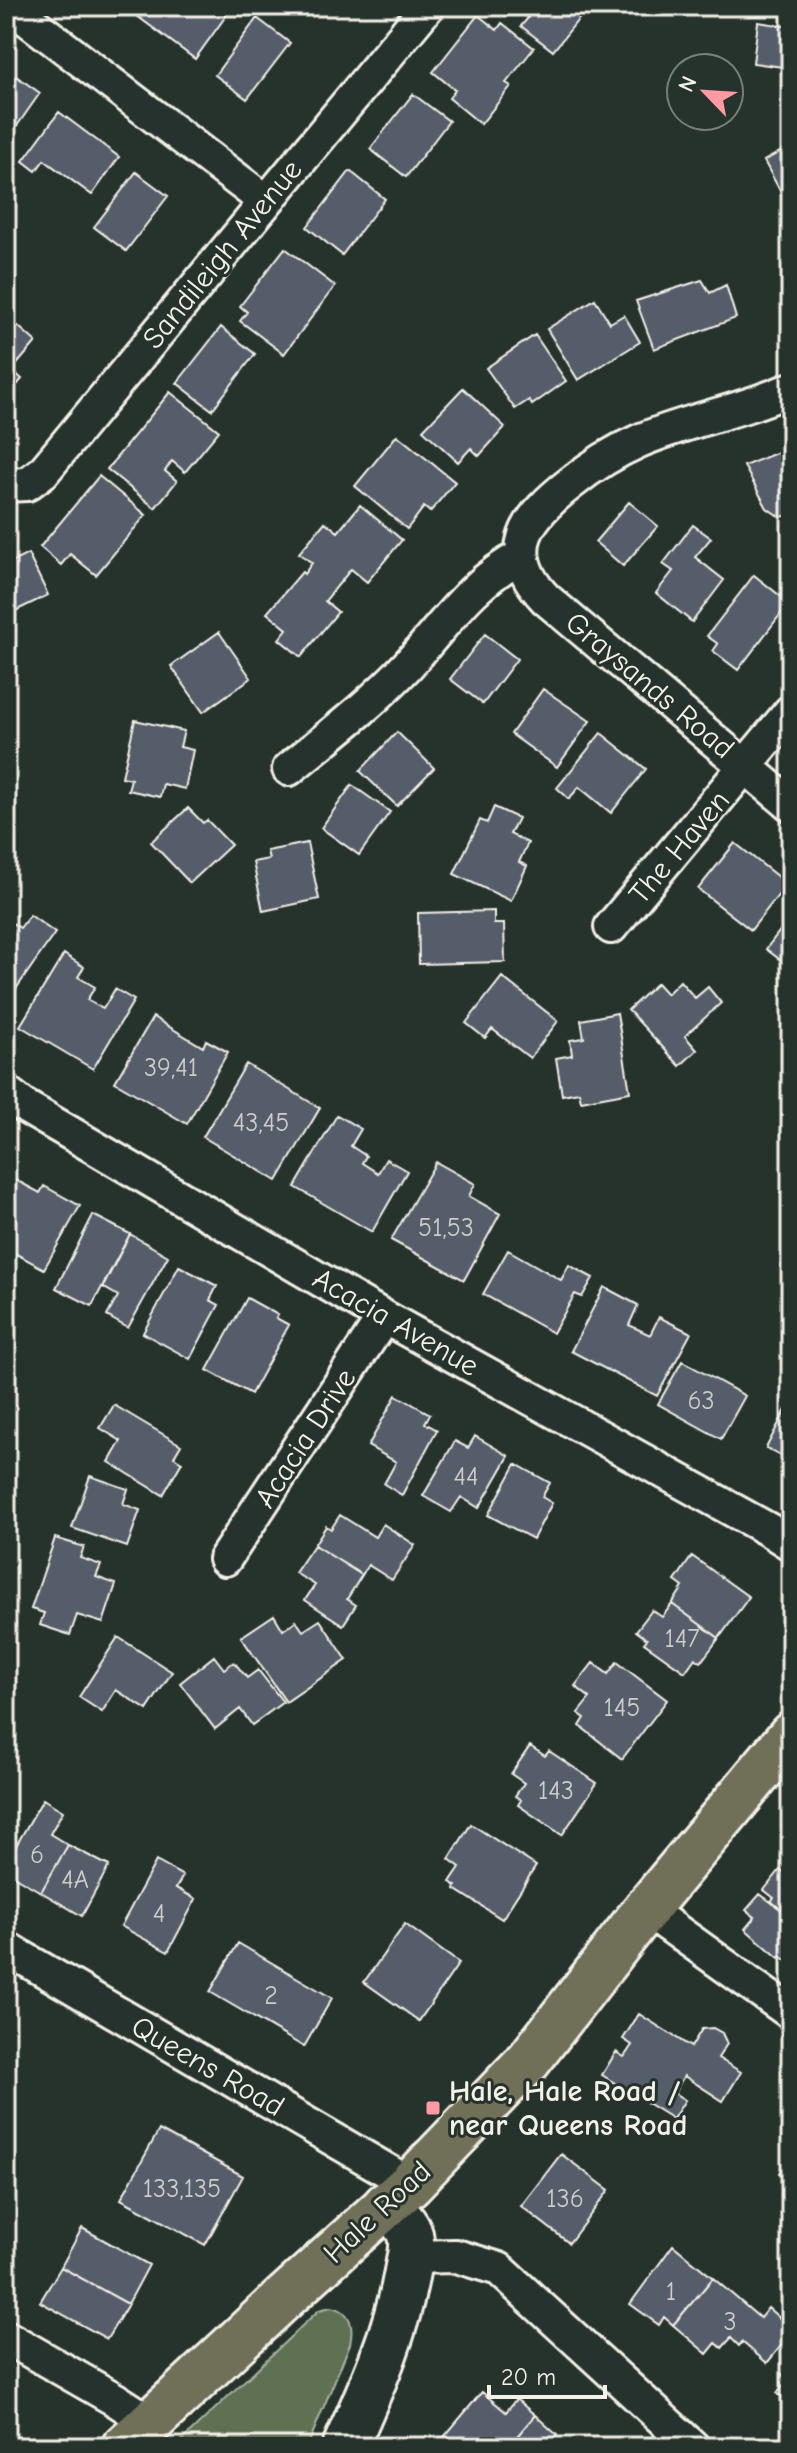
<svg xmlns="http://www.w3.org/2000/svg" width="797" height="2453" viewBox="0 0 797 2453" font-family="'Comic Neue',sans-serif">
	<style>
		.green { fill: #607153; stroke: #aab19e; stroke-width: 2 }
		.building { fill: #555d6b; stroke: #f4f1e8; stroke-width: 2 }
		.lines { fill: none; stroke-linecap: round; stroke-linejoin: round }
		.street-casing { stroke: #f4f1e8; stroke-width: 38 }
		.secondary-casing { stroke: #f4f1e8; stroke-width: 50 }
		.primary-casing { stroke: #f4f1e8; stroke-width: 50 }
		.street { stroke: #26332d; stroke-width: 32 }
		.secondary { stroke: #26332d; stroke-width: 44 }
		.primary { stroke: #706f59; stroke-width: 44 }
		.poi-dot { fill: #ff9aa2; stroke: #26332d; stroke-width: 3 }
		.labels { text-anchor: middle; stroke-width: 6; stroke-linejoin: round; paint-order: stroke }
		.number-label { font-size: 26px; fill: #ccccc9 }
		.street-label { font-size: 30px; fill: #f4f1e8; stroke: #26332d }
		.poi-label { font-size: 30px; font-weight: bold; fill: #f4f1e8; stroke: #26332d; text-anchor: start }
	</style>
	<rect width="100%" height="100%" fill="#26332d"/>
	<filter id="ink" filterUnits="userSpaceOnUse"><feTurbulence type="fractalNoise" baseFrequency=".0125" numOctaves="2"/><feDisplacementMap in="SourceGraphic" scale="16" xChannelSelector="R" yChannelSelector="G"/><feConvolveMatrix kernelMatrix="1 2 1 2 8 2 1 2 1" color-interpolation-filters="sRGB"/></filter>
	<g filter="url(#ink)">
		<path class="green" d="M331 2307C351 2310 354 2326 350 2344L307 2447H175L304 2324 319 2310Z"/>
		<path class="building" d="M144 6H203L210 11 213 6H233L195 59 137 16Z
			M512 6H589L553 51 521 26 528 18Z
			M478 15 497 30 502 23 534 48 506 83 511 86 481 124 449 98 455 90 433 72Z
			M257 18 290 43 247 99 215 75Z
			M758 22 791 27V68L753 63Z
			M6 69 40 93 12 133 6 129Z
			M413 94 449 121 406 177 370 149Z
			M59 112 119 157 92 195 44 160 36 171 23 161Z
			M791 146V197L785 200 764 161Z
			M350 171 385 199 342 255 307 227Z
			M136 172 168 196 126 251 94 227Z
			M285 248 335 286 284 354 240 321 247 312 240 306Z
			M702 280 710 293 726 285 736 318 654 349 636 301Z
			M595 299 610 323 624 315 640 342 578 380 547 329Z
			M18 326 36 342 12 370 22 379 6 398V339Z
			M221 327 255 354 212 410 177 383Z
			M535 335 566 381 532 405 529 400 515 409 486 368Z
			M463 388 505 427 479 456 471 448 458 462 423 430Z
			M170 392 219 431 185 472 172 461 165 471 177 481 155 508 107 469Z
			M397 435 455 482 430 512 424 507 407 529 355 486Z
			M791 447V515L780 517 767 508 744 466Z
			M99 476 146 515 96 575 70 554 61 565 40 547Z
			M629 502 658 526 623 566 595 542Z
			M360 505 402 540 367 582 351 569 325 601 338 612 301 657 279 639 287 629 267 613 302 572 304 574 312 563 299 553 325 522 338 532Z
			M693 525 711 538 695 557 724 580 692 622 656 593 673 571 663 564Z
			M28 554 48 595 11 613 15 622 6 626V565Z
			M754 575 789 603 738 670 713 651 718 644 707 636Z
			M219 632 251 678 203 712 171 666Z
			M485 634 517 659 483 704 450 679Z
			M543 689 590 721 557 767 511 734Z
			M135 720 184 731 180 747 193 750 185 789 163 784 160 797 128 790 131 779 122 777Z
			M397 732 434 768 397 806 360 771Z
			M601 733 646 769 611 813 579 787 569 799 557 788Z
			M352 785 390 812 359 855 321 828Z
			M494 807 518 818 510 834 528 843 519 862 527 866 511 901 454 874 480 820 487 823Z
			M188 808 203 823 207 820 231 845 190 883 151 842Z
			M307 843 319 899 263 911 253 862 269 859 267 851Z
			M735 843 787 884 751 930 698 889Z
			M494 911V924H504L505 962 419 964 418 913Z
			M30 915 55 933 11 996 6 992V919L20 928Z
			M791 916V968L766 949Z
			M64 954 84 967 78 977 95 987 87 1000 103 1009 115 989 134 1000 93 1069 20 1026Z
			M502 977 558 1021 530 1058 492 1029 485 1038 466 1023Z
			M680 981 695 998 708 987 721 1003 685 1036 697 1050 680 1066 628 1010 657 983 667 994Z
			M617 1013 630 1092 581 1101 579 1092 562 1095 556 1058 572 1055 570 1040 584 1038 581 1020Z
			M153 1017 203 1047 206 1040 228 1052 187 1124 115 1082Z
			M246 1064 320 1108 277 1181 203 1137Z
			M337 1115 361 1129 351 1146 366 1156 362 1163 378 1173 386 1159 407 1171 372 1232 295 1187Z
			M436 1162 475 1184 469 1196 500 1214 464 1280 391 1240Z
			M10 1177 40 1193 44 1186 80 1206 44 1269 11 1251 6 1260V1184Z
			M93 1215 130 1234 92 1306 56 1288Z
			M130 1234 168 1256 128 1328 107 1316 118 1296 103 1287Z
			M508 1250 561 1280 569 1265 593 1278 582 1297 575 1294 553 1333 483 1294Z
			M179 1266 217 1286 210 1300 219 1305 190 1359 143 1333Z
			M604 1287 638 1305 629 1325 650 1335 659 1317 691 1333 657 1396 571 1351Z
			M247 1298 278 1315 276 1318 289 1325 251 1394 207 1370Z
			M682 1361 745 1396 721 1439 658 1404Z
			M396 1395 430 1414 425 1423 437 1430 402 1495 384 1484 396 1462 368 1446Z
			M791 1400V1461L766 1448Z
			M114 1405 181 1445 174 1457 182 1462 163 1495 109 1462 121 1441 100 1428Z
			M475 1436 509 1456 479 1508 461 1497 451 1512 423 1496 455 1441 468 1448Z
			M516 1464 550 1483 542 1497 552 1503 533 1539 488 1515Z
			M90 1476 128 1489 123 1504 140 1510 127 1547 72 1528Z
			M340 1515 375 1537 383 1524 415 1545 392 1580 368 1565 362 1575 314 1545 326 1526 331 1529Z
			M55 1538 84 1547 80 1558 101 1565 96 1577 116 1584 103 1623 77 1615 70 1635 40 1625 44 1613 31 1609Z
			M314 1545 362 1575 347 1599 356 1605 343 1625 305 1600 315 1585 295 1573Z
			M692 1556 749 1597 719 1638 672 1604 683 1587 675 1581Z
			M672 1604 719 1638 701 1662 695 1658 685 1672 644 1643 647 1639 636 1631 652 1610 662 1617Z
			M274 1615 283 1630 296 1621 303 1631 320 1620 347 1660 286 1702 241 1637Z
			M118 1637 172 1672 147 1710 116 1690 102 1712 79 1697Z
			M214 1656 224 1669 234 1662 247 1678 258 1670 283 1702 252 1725 240 1709 215 1729 180 1683Z
			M617 1662 667 1700 622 1759 580 1726 585 1718 578 1713 590 1698 575 1686 593 1663 608 1674Z
			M530 1746 545 1756 549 1751 597 1783 562 1835 518 1805 521 1800 515 1796 524 1783 511 1774Z
			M43 1799 63 1811 50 1834 68 1845 41 1892 6 1872V1863Z
			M471 1824 536 1866 502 1919 455 1889 456 1886 450 1882 460 1867 449 1859Z
			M68 1845 109 1866 82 1916 41 1892Z
			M156 1861 183 1876 176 1888 196 1899 168 1952 121 1926Z
			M780 1870 791 1876V1917L771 1901 774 1898 764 1890Z
			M760 1894 791 1917V1964L781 1956 779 1958 745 1929 755 1917 746 1910Z
			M405 1924 459 1963 419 2021 364 1982Z
			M238 1943 332 1998 304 2047 210 1992Z
			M639 2014 691 2047 702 2029 713 2028 722 2033 727 2044 718 2058 741 2072 723 2101 684 2076 674 2093 685 2100 673 2119 602 2075 616 2052 624 2057 632 2045 623 2039Z
			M159 2130 243 2176 205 2245 121 2199Z
			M561 2154 609 2190 569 2243 521 2206Z
			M791 2154V2180L779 2173Z
			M82 2228 149 2265 128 2304 61 2267Z
			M673 2245 713 2278 673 2325 664 2317 659 2325 630 2304Z
			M61 2267 128 2304 107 2339 40 2302Z
			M713 2278 760 2318 768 2308 791 2328V2334L767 2363 742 2342 739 2346 731 2338 722 2348 716 2343 707 2354 673 2325Z
			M791 2365V2405L777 2393 788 2380 782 2375Z
			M482 2392 506 2412 516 2399 535 2415 508 2447H442L438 2444Z
			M535 2415 557 2435 550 2444 554 2447H508Z"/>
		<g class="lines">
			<defs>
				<path id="street" d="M10 6 265 201
					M791 389C742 411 688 420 639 441 614 452 592 466 571 483 527 517 500 551 546 599L791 805
					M6 485 27 484 43 472 428 6
					M289 769C329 736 371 704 406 667 443 627 472 581 522 556
					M611 927 791 711
					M6 1092 24 1106 384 1317 769 1530 791 1544
					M225 1559 384 1317
					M646 1909 791 2013
					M6 1948 410 2184
					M409 2257 456 2256 499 2269 693 2447
					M6 2337 116 2400 150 2422"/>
				<path id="secondary" d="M345 2447C369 2392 395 2337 406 2277 408 2265 412 2252 411 2240 410 2225 396 2215 386 2205"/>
				<path id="primary" d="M124 2447 285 2297 410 2184 529 2060 646 1909 791 1735"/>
			</defs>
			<use href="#street" class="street-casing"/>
			<use href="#secondary" class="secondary-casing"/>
			<use href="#primary" class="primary-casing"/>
			<use href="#street" class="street"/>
			<use href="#secondary" class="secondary"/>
			<use href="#primary" class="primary"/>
		</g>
	</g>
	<rect class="poi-dot" x="425" y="2100" width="16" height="16" rx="4"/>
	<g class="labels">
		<g class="number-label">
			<text x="171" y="1076">39,41</text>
			<text x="261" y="1131">43,45</text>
			<text x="446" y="1236">51,53</text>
			<text x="701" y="1409">63</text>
			<text x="466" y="1485">44</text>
			<text x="682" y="1647">147</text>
			<text x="622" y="1716">145</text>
			<text x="556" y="1799">143</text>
			<text x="37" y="1863">6</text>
			<text x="75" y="1888">4A</text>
			<text x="159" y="1922">4</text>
			<text x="271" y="2004">2</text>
			<text x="182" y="2197">133,135</text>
			<text x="565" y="2207">136</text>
			<text x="671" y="2300">1</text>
			<text x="730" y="2330">3</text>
		</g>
		<g class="street-label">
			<text transform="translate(222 254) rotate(-51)" y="10">Sandileigh Avenue</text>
			<text transform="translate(650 685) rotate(40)" y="10">Graysands Road</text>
			<text transform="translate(679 847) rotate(-50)" y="10">The Haven</text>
			<text transform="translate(396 1322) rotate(30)" y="10">Acacia Avenue</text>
			<text transform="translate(305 1438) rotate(-57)" y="10">Acacia Drive</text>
			<text transform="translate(208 2066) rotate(30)" y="10">Queens Road</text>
			<text transform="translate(377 2212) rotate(-43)" y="10">Hale Road</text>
		</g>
		<g class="poi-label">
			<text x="449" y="2101">Hale, Hale Road /<tspan x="449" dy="34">near Queens Road</tspan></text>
		</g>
	</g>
	<rect width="797" height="2453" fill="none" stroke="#26332d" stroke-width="32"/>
	<rect x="16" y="16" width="765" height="2421" fill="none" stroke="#f4f1e8" stroke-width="3" filter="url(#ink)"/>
	<g transform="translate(705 92) rotate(295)"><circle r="38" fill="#26332d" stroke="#787f78" stroke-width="2"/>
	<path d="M0-6L14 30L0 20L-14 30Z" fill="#ff9aa2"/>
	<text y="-12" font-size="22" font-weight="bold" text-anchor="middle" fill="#f4f1e8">N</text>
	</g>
	<path d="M489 2385v12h116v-12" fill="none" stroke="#f4f1e8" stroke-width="4"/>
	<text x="501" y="2385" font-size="24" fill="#f4f1e8" stroke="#26332d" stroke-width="6" paint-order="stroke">20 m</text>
</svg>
